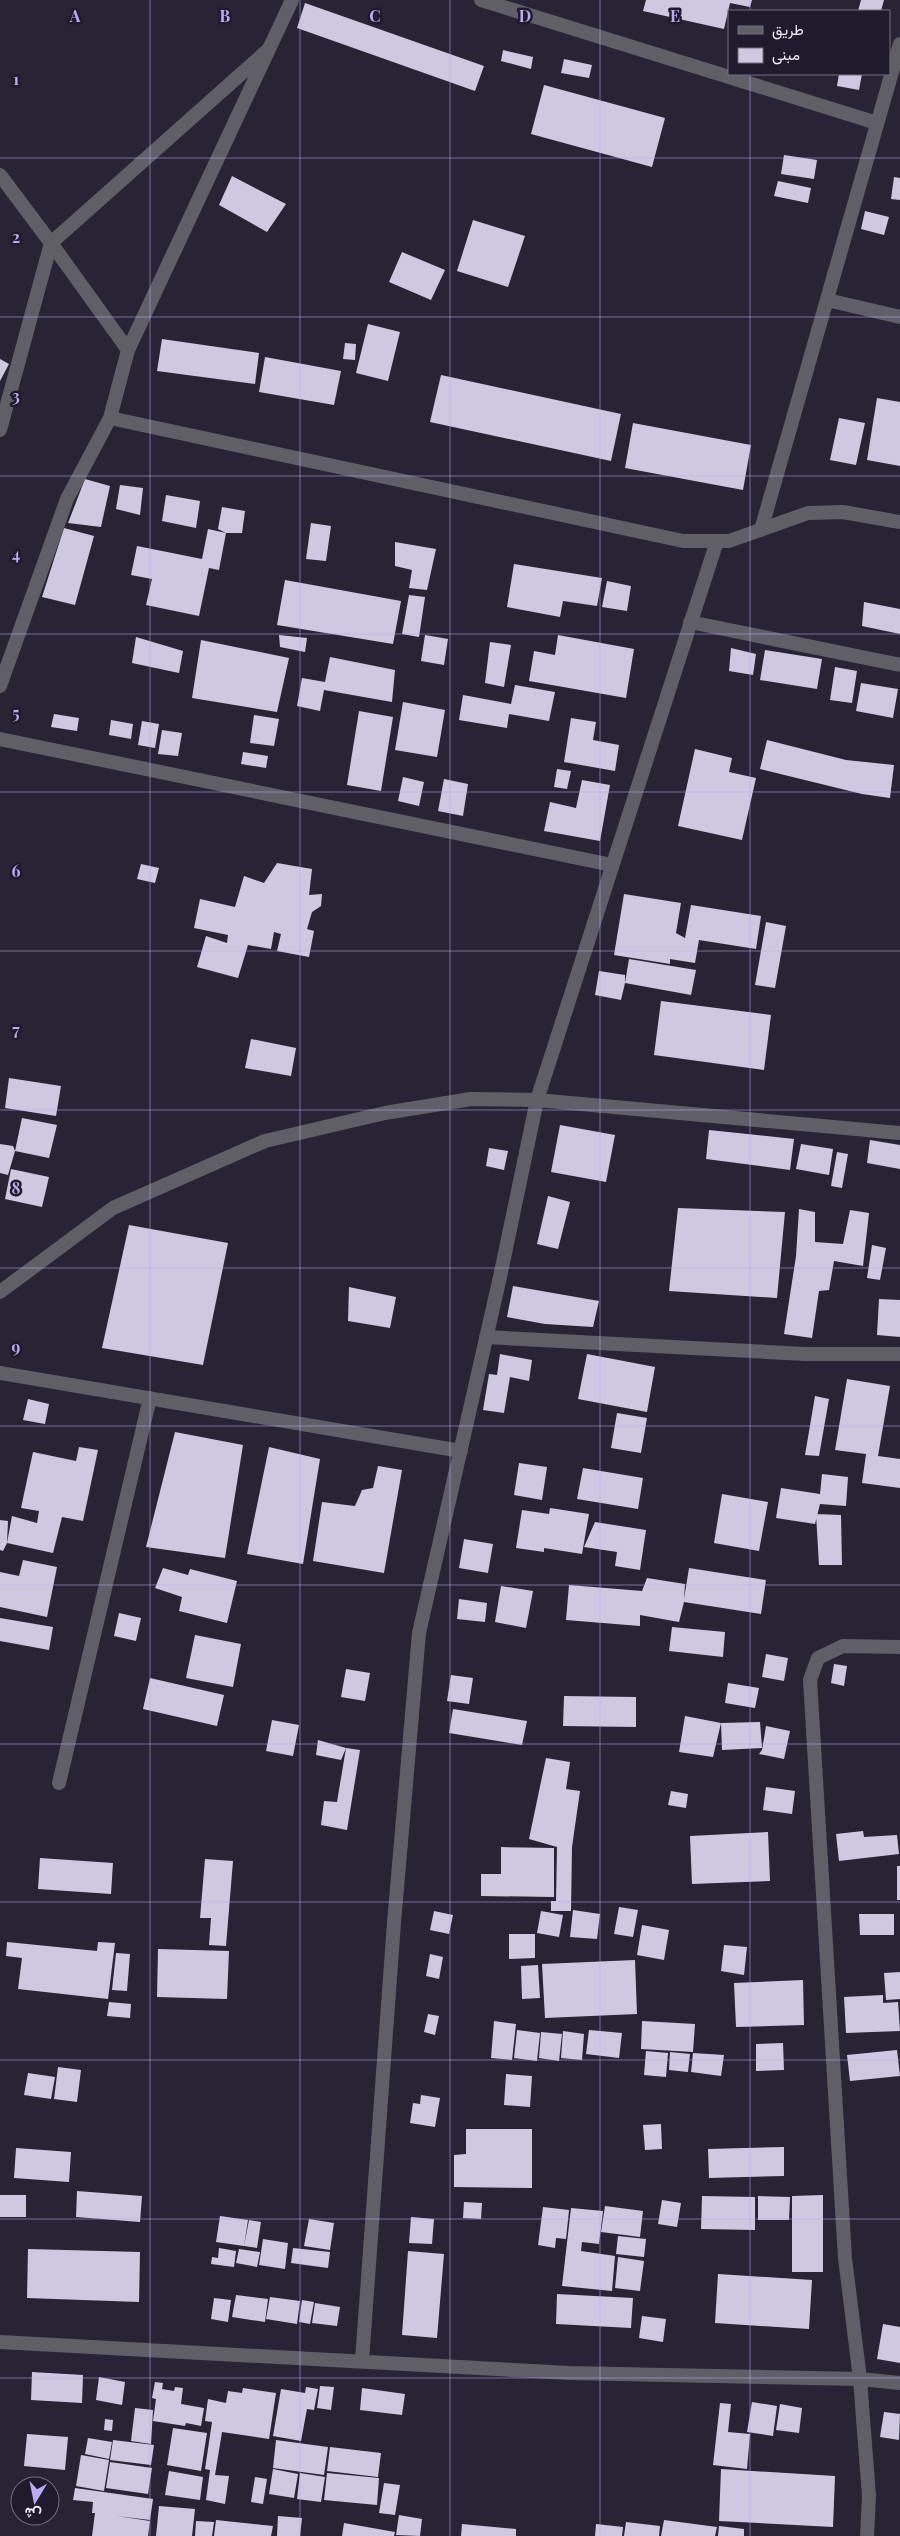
<svg xmlns="http://www.w3.org/2000/svg" width="900" height="2536" viewBox="0 0 900 2536" font-family="'Playfair Display',Vazirmatn,serif">
	<style>
		.building { fill: #cec9e1 }
		.lines { fill: none; stroke-linecap: round; stroke-linejoin: round }
		.minor { stroke: #605f68; stroke-width: 14 }
		.grid { fill: none; stroke: #bcaaf5; stroke-width: 1; stroke-opacity: 0.55 }
		.grid-label { font-size: 16px; text-anchor: middle; font-weight: bold; fill: #bcaaf5; stroke: #1f1a2c; stroke-width: 5; stroke-linejoin: round; paint-order: stroke }
	</style>
	<rect width="100%" height="100%" fill="#282436"/>
	<path class="building" d="M646 0H752L750 7 730 3 724 29 643 11Z
		M861 0H884L881 11H858Z
		M305 3 484 66 475 91 297 28Z
		M503 50 533 57 531 69 501 61Z
		M564 59 592 65 589 78 561 73Z
		M839 74H862L859 90 837 86Z
		M544 85 665 118 652 167 531 134Z
		M784 155 817 160 814 179 781 174Z
		M232 176 286 204 267 232 219 205Z
		M894 177 900 178V200L891 199Z
		M778 181 811 188 808 203 774 196Z
		M865 211 889 217 884 235 861 229Z
		M473 220 525 236 508 287 457 271Z
		M402 252 445 270 431 300 389 282Z
		M368 324 400 332 388 381 356 373Z
		M162 339 259 353 255 384 157 371Z
		M345 343 356 344 355 360 343 359Z
		M265 357 341 371 334 405 259 392Z
		M0 359 9 364 0 381Z
		M441 375 621 414 611 461 430 422Z
		M877 398 900 402V466L867 460Z
		M839 418 865 423 856 465 830 460Z
		M633 423 751 445 743 490 625 468Z
		M85 479 110 486 101 527 68 523Z
		M120 485 143 488 140 515 116 509Z
		M166 495 200 501 196 528 162 521Z
		M222 507 245 511 242 533H226L218 529Z
		M311 523 331 526 326 561 306 559Z
		M64 528 94 536 75 605 42 597Z
		M208 529 226 533 219 570 209 568 199 616 146 605 152 579 131 575 137 546 202 559Z
		M395 542 436 549 427 590 409 588 412 570 395 566Z
		M514 564 602 578 597 606 563 601 560 617 507 607Z
		M285 580 401 601 393 644 277 625Z
		M607 581 631 586 627 611 602 607Z
		M409 595 425 597 419 637 402 634Z
		M864 602 900 609V634L862 626Z
		M279 635 307 638 305 652 280 647Z
		M425 635 448 639 444 665 421 661Z
		M558 635 634 649 626 698 529 681 534 651 555 655Z
		M136 637 183 651 179 673 132 663Z
		M201 640 289 658 277 712 192 698Z
		M490 642 511 645 504 687 485 683Z
		M731 648 756 654 753 675 729 671Z
		M765 650 822 659 817 689 760 680Z
		M330 657 395 670 392 702 324 690 320 711 297 706 302 678 325 682Z
		M835 667 857 671 852 703 830 700Z
		M861 683 898 689 893 718 856 711Z
		M515 685 555 692 549 721 509 714 507 728 459 720 463 695 511 704Z
		M403 702 445 710 437 757 395 750Z
		M359 711 393 717 381 791 347 785Z
		M54 714 79 718 77 731 51 727Z
		M254 715 279 719 274 746 250 743Z
		M571 718 596 722 593 740 619 745 615 771 564 762Z
		M111 720 133 724 131 739 109 735Z
		M142 721 159 724 155 748 138 745Z
		M162 730 182 733 178 756 158 754Z
		M767 740 846 760 894 765 890 798 862 794 760 769Z
		M695 749 732 758 729 772 756 778 742 840 678 826Z
		M243 752 268 756 266 768 241 764Z
		M557 769 571 771 567 789 554 787Z
		M403 777 424 782 419 806 398 801Z
		M444 779 468 784 463 816 438 811Z
		M582 780 610 785 600 841 544 831 550 802 576 808Z
		M277 863 312 869 309 895 322 894 321 906 312 912 307 929 314 931 309 957 277 951 281 934 274 932 271 949 248 945 238 978 197 967 206 936 227 943 228 935 194 928 200 899 235 907 244 876 264 883Z
		M141 864 159 868 155 883 137 879Z
		M624 894 681 903 676 933 685 938 691 905 761 916 756 949 699 940 695 963 670 959V964L614 955Z
		M766 922 786 926 775 988 755 985Z
		M629 959 696 970 691 995 625 983 621 1000 595 995 599 971 625 975V983Z
		M661 1001 771 1015 764 1070 654 1055Z
		M251 1039 296 1048 291 1076 245 1068Z
		M9 1078 61 1086 56 1116 5 1108Z
		M22 1118 57 1125 49 1158 15 1151Z
		M560 1125 615 1135 606 1182 551 1172Z
		M709 1130 794 1139 790 1170 706 1159Z
		M870 1140 900 1145V1169L867 1163Z
		M0 1144 13 1146 15 1151 8 1175 0 1173Z
		M801 1144 833 1149 829 1175 796 1169Z
		M489 1148 508 1151 504 1170 486 1166Z
		M837 1152 848 1154 842 1188 831 1186Z
		M11 1169 49 1177 42 1207 5 1199Z
		M548 1196 570 1202 558 1249 537 1244Z
		M678 1208 785 1212 777 1298 669 1291Z
		M799 1209 815 1212V1242L843 1244 850 1210 869 1213 863 1266 834 1261 829 1290 819 1291 812 1338 784 1334 796 1256Z
		M129 1225 228 1243 203 1365 102 1348Z
		M872 1245 886 1248 880 1280 867 1278Z
		M513 1286 599 1301 593 1327 545 1324 507 1317Z
		M349 1287 396 1297 390 1328 348 1321Z
		M879 1299 900 1300V1337L877 1335Z
		M500 1354 532 1360 529 1381 510 1377 504 1413 483 1410 489 1374 497 1375Z
		M587 1354 655 1367 647 1412 578 1399Z
		M847 1379 890 1386 878 1456 900 1459V1488L862 1483 866 1454 835 1450Z
		M815 1396 829 1399 819 1456 805 1455Z
		M28 1399 49 1404 45 1424 23 1420Z
		M617 1413 647 1418 641 1453 611 1448Z
		M175 1432 243 1445 225 1558 146 1547Z
		M79 1447 98 1450 83 1521 62 1517 53 1553 7 1543 12 1516 37 1523 39 1511 21 1508 33 1452 76 1461Z
		M269 1447 320 1459 303 1564 247 1554Z
		M519 1463 547 1467 542 1500 514 1495Z
		M378 1466 402 1470 384 1573 313 1561 322 1502 355 1506 362 1490 373 1488Z
		M583 1468 643 1478 638 1509 577 1499Z
		M822 1474 848 1477 846 1506 820 1504 815 1524 776 1518 781 1488 820 1494Z
		M722 1494 768 1502 759 1551 714 1543Z
		M550 1508 589 1514 582 1554 544 1548V1552L516 1548 522 1510 549 1514Z
		M816 1514 841 1515 842 1565H819Z
		M0 1520 8 1521 7 1543 3 1551 0 1550Z
		M595 1522 646 1530 640 1570 615 1566 617 1552 584 1547Z
		M464 1539 493 1544 488 1573 459 1568Z
		M23 1560 57 1567 47 1617 0 1607V1572L19 1576Z
		M163 1568 188 1575 190 1569 237 1581 227 1623 179 1611 182 1597 155 1588Z
		M689 1568 766 1580 761 1614 684 1602 679 1622 640 1615V1626L566 1620 569 1585 642 1591 647 1578 685 1584 684 1599Z
		M501 1586 533 1591 526 1628 495 1622Z
		M459 1599 487 1603 485 1622 457 1619Z
		M119 1613 141 1618 136 1641 114 1636Z
		M0 1618 53 1627 49 1650 0 1641Z
		M672 1627 725 1632 723 1657 669 1651Z
		M195 1635 241 1644 233 1687 186 1678Z
		M766 1654 788 1658 784 1681 762 1677Z
		M834 1664 847 1666 844 1686 831 1683Z
		M346 1669 370 1673 365 1701 341 1697Z
		M451 1675 473 1678 469 1704 447 1701Z
		M150 1678 224 1695 217 1726 143 1709Z
		M728 1683 759 1688 755 1708 725 1703Z
		M564 1696 636 1697V1727L563 1726Z
		M453 1709 527 1721 522 1745 449 1733Z
		M685 1716 721 1723 713 1757 679 1752Z
		M272 1720 299 1725 293 1756 266 1751Z
		M760 1722 762 1748 722 1750 721 1723Z
		M766 1726 790 1731 784 1759 759 1754 762 1750Z
		M318 1740 346 1748 341 1760 316 1755Z
		M346 1748 360 1750 347 1830 321 1825 324 1801 337 1802Z
		M546 1758 570 1762 566 1789 580 1791 572 1847 571 1911H551V1901H556L557 1847 529 1839Z
		M766 1787 795 1791 792 1814 763 1810Z
		M671 1791 688 1794 686 1808 668 1805Z
		M863 1831 864 1837 897 1835 899 1854 839 1861 836 1834Z
		M768 1832 770 1881 692 1884 690 1836Z
		M501 1847 554 1848V1897L481 1896V1874H501Z
		M40 1858 113 1863 111 1894 38 1889Z
		M205 1859 233 1861 226 1946 209 1945 211 1918H200Z
		M897 1866H900V1900H897Z
		M619 1907 638 1910 633 1937 614 1934Z
		M573 1910 600 1914 597 1939 570 1937Z
		M434 1911 453 1915 449 1934 430 1930Z
		M541 1911 563 1915 559 1937 537 1933Z
		M859 1914H894V1935H860Z
		M642 1925 669 1930 664 1960 637 1955Z
		M509 1934H535V1958L509 1959Z
		M7 1942 97 1951 98 1942 115 1943 108 1999 18 1989 22 1958 6 1956Z
		M724 1945 747 1947 744 1975 721 1971Z
		M158 1949 229 1951 227 1999 157 1997Z
		M116 1953 130 1954 127 1991 112 1990Z
		M430 1954 443 1957 439 1979 426 1976Z
		M635 1960 637 2014 545 2018 542 1964Z
		M538 1965 540 1998 522 1999 521 1966Z
		M900 1972V1999L886 2000 884 1973Z
		M803 1980 804 2025 736 2027 734 1983Z
		M883 1995V2003L898 2002 900 2031 846 2033 844 1997Z
		M109 2002 131 2004 130 2018 107 2016Z
		M428 2014 439 2016 435 2035 424 2032Z
		M494 2021 516 2024 512 2060 491 2058Z
		M642 2021 695 2024 693 2052 641 2049Z
		M517 2030 540 2033 537 2061 514 2058Z
		M589 2030 622 2033 619 2058 586 2054Z
		M563 2031 584 2034 582 2060 561 2058Z
		M541 2032 562 2034 559 2061 539 2058Z
		M783 2043 784 2070 756 2071V2044Z
		M897 2050 900 2076 850 2081 847 2055Z
		M646 2051 668 2053 666 2077 644 2075Z
		M670 2052 690 2054 688 2072 669 2070Z
		M693 2053 724 2055 721 2076 691 2072Z
		M58 2067 81 2070 77 2102 54 2099Z
		M28 2073 55 2077 51 2099 24 2095Z
		M506 2074 532 2076 530 2107 504 2105Z
		M421 2095 440 2098 435 2127 410 2123 413 2103 420 2104Z
		M661 2124 662 2149 645 2150 643 2125Z
		M466 2129H532V2188L454 2187V2155L466 2154Z
		M784 2147V2176L709 2178 708 2149Z
		M16 2148 71 2152 69 2182 14 2178Z
		M77 2191 142 2196 140 2222 76 2217Z
		M0 2195H26V2217H0Z
		M823 2195V2272H792V2196Z
		M702 2196 755 2197V2230L701 2229Z
		M758 2196 790 2197 789 2220H758Z
		M662 2200 681 2203 677 2227 658 2224Z
		M464 2202 482 2203 481 2219 463 2218Z
		M605 2206 643 2211 640 2237 601 2232Z
		M543 2207 569 2210 566 2239 556 2238 555 2248 538 2245Z
		M571 2208 603 2211 599 2244 582 2242 581 2251 615 2256 612 2291 562 2286Z
		M220 2216 248 2220 244 2246 216 2242Z
		M411 2217 434 2219 432 2244 409 2243Z
		M309 2219 334 2223 330 2250 304 2246Z
		M249 2220 261 2222 257 2248 244 2246Z
		M618 2236 646 2239 644 2257 616 2254Z
		M263 2239 288 2243 285 2269 259 2265Z
		M219 2248 236 2251 234 2267 211 2264 212 2257 218 2258Z
		M293 2248 330 2252 328 2268 291 2263Z
		M28 2249 140 2252 139 2302 27 2298Z
		M239 2249 260 2252 257 2267 236 2263Z
		M408 2251 444 2254 437 2338 402 2335Z
		M618 2257 644 2261 640 2291 615 2288Z
		M718 2274 812 2280 809 2329 715 2323Z
		M557 2294 633 2298 631 2328 556 2324Z
		M236 2295 268 2299 265 2322 232 2317Z
		M270 2297 300 2301 297 2324 266 2319Z
		M214 2298 231 2300 228 2322 211 2319Z
		M302 2300 314 2302 310 2324 299 2322Z
		M315 2303 340 2307 337 2326 312 2323Z
		M642 2316 666 2319 663 2342 639 2338Z
		M883 2324 900 2327V2363L877 2359Z
		M32 2372 83 2375 82 2403 31 2400Z
		M99 2377 125 2382 122 2405 96 2400Z
		M155 2382 163 2383 162 2389 174 2391 175 2387 183 2388 181 2404 204 2408 201 2426 186 2423 185 2426 153 2421 156 2399 152 2398Z
		M320 2386 334 2387 331 2410 317 2408Z
		M306 2387 318 2389 314 2410 307 2409 301 2441 273 2436 281 2389 305 2393Z
		M243 2388 276 2393 269 2439 222 2432 215 2475 229 2476 225 2504 206 2500 210 2470 205 2469 212 2422 205 2421 208 2399 226 2403 228 2391 242 2393Z
		M362 2388 405 2394 402 2415 360 2410Z
		M752 2402 777 2406 773 2436 747 2432Z
		M720 2403 731 2404 728 2432 750 2434 747 2469 713 2465Z
		M780 2404 802 2408 799 2433 776 2430Z
		M135 2408 153 2410 151 2444 131 2441Z
		M884 2412 900 2414 899 2440 880 2437Z
		M105 2419 113 2420 112 2431 104 2430Z
		M173 2428 207 2433 201 2471 167 2465Z
		M27 2434 68 2437 65 2470 24 2466Z
		M88 2438 112 2442 109 2459 85 2454Z
		M113 2440 154 2445 151 2465 110 2460Z
		M276 2440 328 2447 324 2475 273 2468Z
		M330 2447 381 2453 378 2477 327 2471Z
		M81 2455 109 2460 104 2491 76 2486Z
		M110 2462 152 2468 148 2494 106 2488Z
		M273 2469 298 2474 294 2498 269 2494Z
		M721 2469 835 2476 833 2527 719 2521Z
		M169 2471 203 2477 200 2500 165 2495Z
		M300 2473 325 2477 321 2502 297 2499Z
		M327 2473 379 2478 377 2505 324 2500Z
		M255 2477 267 2479 263 2504 251 2502Z
		M384 2483 400 2485 395 2515 379 2513Z
		M75 2488 153 2499 150 2520 117 2516 150 2521 148 2536H92L95 2513H92L93 2502 73 2500Z
		M159 2506 195 2509 192 2536H156Z
		M399 2515 422 2519 420 2536 396 2535Z
		M278 2516 302 2518 300 2536H277Z
		M216 2520 273 2526 271 2536H214Z
		M664 2520 717 2527 715 2536H661Z
		M196 2521 214 2522 212 2536H195Z
		M626 2522 660 2526 659 2536H624Z
		M344 2523 395 2532 394 2536H342Z
		M462 2524 516 2529V2536H461Z
		M596 2524 623 2527 622 2536H595Z
		M719 2526 744 2529V2536H718Z"/>
	<g class="lines">
		<path class="minor" d="M481 0 877 123
			M0 175 51 243 0 430
			M827 300 900 317
			M128 350 292 0
			M110 418 683 541H729L808 513 843 512 900 522
			M761 530 900 44
			M690 622 900 665
			M0 686 67 499 110 418 128 350 51 243 269 49
			M0 739 612 865
			M0 1292 113 1208 265 1141 385 1113 471 1099 537 1100 900 1133
			M486 1337 805 1354H900
			M0 1373 461 1451
			M59 1783 150 1398
			M0 2342 569 2373 860 2379 900 2383
			M362 2360 394 1923 419 1633 500 1277 537 1100 717 541
			M867 2536 869 2496 860 2379 845 2258 810 1680 818 1658 843 1646 900 1647"/>
	</g>
	<path class="grid" d="M150 0V2536M300 0V2536M450 0V2536M600 0V2536M750 0V11M750 74V2536M0 158H900M0 317H900M0 476H900M0 634H900M0 792H900M0 951H900M0 1110H900M0 1268H900M0 1426H900M0 1585H900M0 1744H900M0 1902H900M0 2060H900M0 2219H900M0 2378H900"/>
	<g class="grid-label">
		<text x="75" y="22">A</text>
		<text x="225" y="22">B</text>
		<text x="375" y="22">C</text>
		<text x="525" y="22">D</text>
		<text x="675" y="22">E</text>
		<text x="16" y="85">1</text>
		<text x="16" y="243">2</text>
		<text x="16" y="402">3</text>
		<text x="16" y="560">4</text>
		<text x="16" y="719">5</text>
		<text x="16" y="877">6</text>
		<text x="16" y="1036">7</text>
		<text x="16" y="1194">8</text>
		<text x="16" y="1353">9</text>
	</g>
	<rect x="728" y="10" width="162" height="65" fill="#1f1a2c" stroke="#736f7f"/>
	<rect x="738" y="26" width="25" height="8" fill="#605f68" stroke="#736f7f"/>
	<text x="772" y="35" font-size="15" fill="#f1eefb">طريق</text>
	<rect x="738" y="48" width="25" height="15" fill="#cec9e1" stroke="#736f7f"/>
	<text x="772" y="60" font-size="15" fill="#f1eefb">مبنى</text>
	<g transform="translate(35 2501) rotate(190)"><circle r="24" fill="#1f1a2c" stroke="#736f7f"/>
	<path d="M0-4L9 19L0 12L-9 19Z" fill="#bcaaf5"/>
	<text y="-8" font-size="14" font-weight="bold" text-anchor="middle" fill="#f1eefb">ش</text>
	</g>
</svg>
